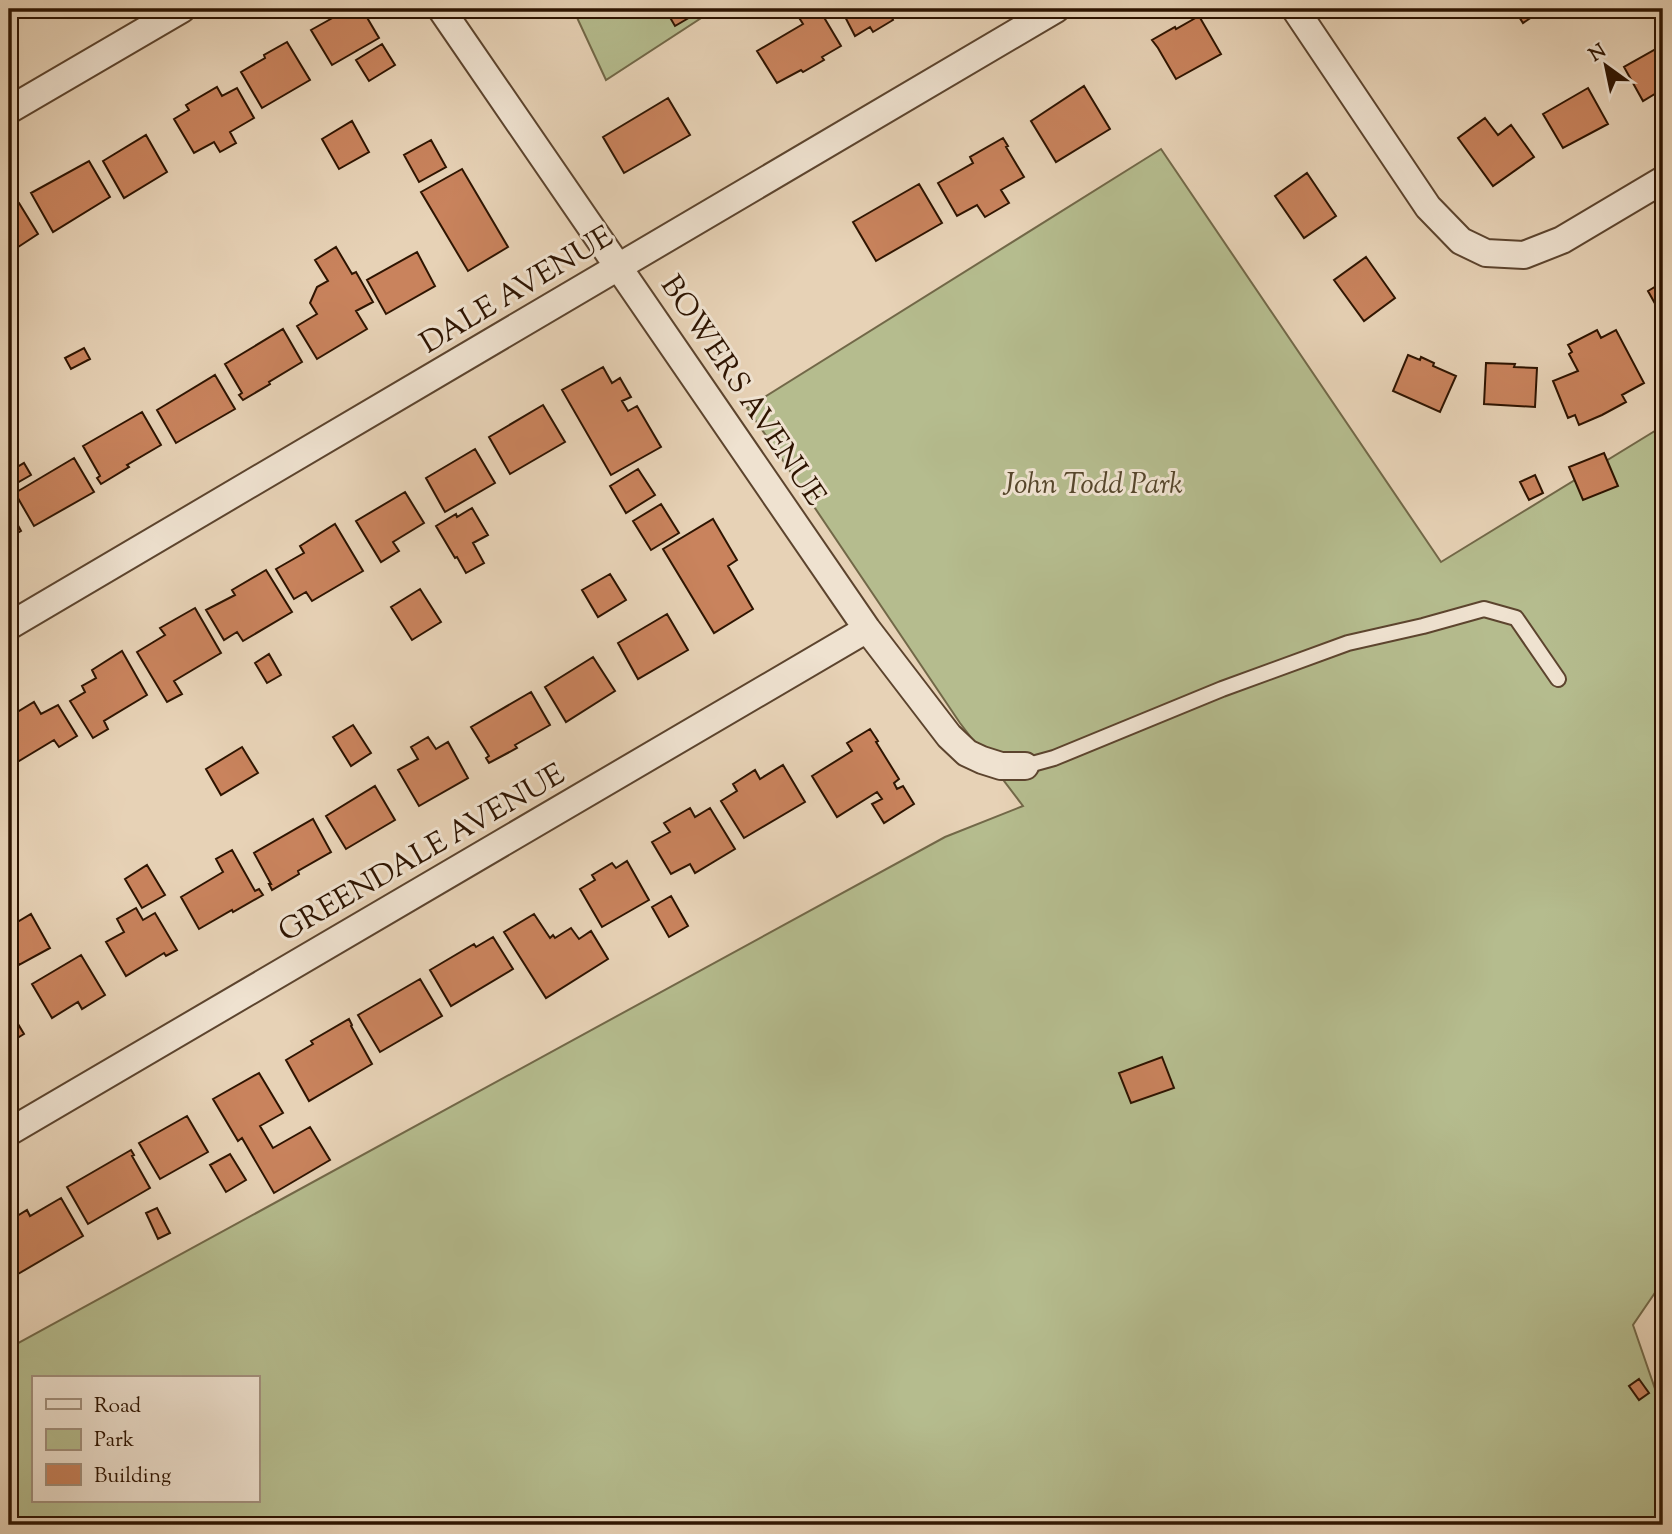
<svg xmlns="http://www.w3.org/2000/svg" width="1672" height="1534" viewBox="0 0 1672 1534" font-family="'Sorts Mill Goudy',serif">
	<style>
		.green { fill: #b5bc8e; stroke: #726848; stroke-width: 2; fill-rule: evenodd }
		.building { fill: #c9835d; stroke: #2e1401; stroke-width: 2 }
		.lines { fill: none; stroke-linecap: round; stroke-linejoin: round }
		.lane-casing { stroke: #5c442e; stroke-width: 18 }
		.street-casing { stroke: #5c442e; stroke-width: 30 }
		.lane { stroke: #efe2d0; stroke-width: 14 }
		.street { stroke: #efe2d0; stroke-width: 26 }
		.labels { text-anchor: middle; stroke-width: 6; stroke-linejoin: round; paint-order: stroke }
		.street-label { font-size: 30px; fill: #2e1401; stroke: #efe2d0 }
		.park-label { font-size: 30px; font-style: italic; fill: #56462b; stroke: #efe2d0 }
	</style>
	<rect width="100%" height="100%" fill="#e7d2b6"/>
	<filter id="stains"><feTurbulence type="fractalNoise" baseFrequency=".00286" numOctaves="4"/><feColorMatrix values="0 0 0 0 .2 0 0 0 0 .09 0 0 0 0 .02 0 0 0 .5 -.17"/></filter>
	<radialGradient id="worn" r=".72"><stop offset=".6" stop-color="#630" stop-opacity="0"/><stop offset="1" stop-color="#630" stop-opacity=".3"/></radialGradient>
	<path class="green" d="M573 9H715L606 80Z
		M1161 149 1441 562 1663 426V1281L1633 1325 1663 1412V1525H9V1348L945 837 1023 806 960 723 767 437 747 408ZM33 1378H257V1501H33Z"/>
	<path class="building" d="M342 9H362L379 38 332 65 311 30 336 16 334 13Z
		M665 9H704L675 26Z
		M809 9H819L841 46 822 57 824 60 803 72 801 70 777 83 757 51 803 24 798 16Z
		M841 9H887L893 20 873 32 870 27 855 36Z
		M1514 9H1540L1541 11 1523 23Z
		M1199 16 1221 54 1176 79 1158 48 1152 40 1175 27 1176 29Z
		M287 42 310 80 262 108 241 72 265 58 264 55Z
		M382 44 395 65 369 81 356 60Z
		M1663 45V89L1643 101 1624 67Z
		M1084 86 1110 129 1056 162 1031 121Z
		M217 87 222 96 237 88 254 118 230 132 236 143 220 152 214 142 194 153 174 119 189 110 186 105Z
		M1588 88 1608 124 1563 148 1543 114Z
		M668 98 690 135 624 173 603 137Z
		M1485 118 1498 135 1511 125 1534 157 1493 186 1458 138Z
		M352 121 369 152 339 169 322 139Z
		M146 135 167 172 124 198 103 161Z
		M1003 138 1008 146 1006 147 1024 177 1001 190 1009 203 985 217 977 205 957 216 938 183 973 163 970 157Z
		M431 140 446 167 419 182 404 155Z
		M89 161 110 197 53 232 31 193Z
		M462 169 508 247 468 271 421 192Z
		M1307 173 1336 216 1304 238 1275 196Z
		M919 184 942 223 876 261 853 222Z
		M19 203 38 234 9 253V209Z
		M336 247 352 274 356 272 373 302 356 311 367 329 317 359 297 326 317 314 310 303 317 287 328 281 315 260Z
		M417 252 435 286 386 314 367 280Z
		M1366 257 1395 298 1364 321 1334 280Z
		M1663 282V318L1648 291Z
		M283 329 302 362 269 382 270 384 243 400 239 395 242 393 225 364Z
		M1597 330 1601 338 1616 330 1644 383 1622 395 1626 402 1602 415 1579 425 1575 415 1568 418 1553 381 1578 371 1569 354 1572 352 1568 345Z
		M84 348 90 359 71 369 65 358Z
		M1408 355 1420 360 1421 357 1434 363 1433 366 1456 376 1440 412 1393 391Z
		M1486 363 1515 364 1514 367 1537 368 1535 407 1484 404Z
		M603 367 612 383 620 378 631 397 622 401 628 411 637 406 661 447 611 475 562 390Z
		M215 375 235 409 176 443 157 410Z
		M543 405 565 442 510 474 489 437Z
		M142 412 161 445 127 465 129 467 101 484 97 478 100 476 83 446Z
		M475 449 495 483 445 512 426 478Z
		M1604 453 1618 486 1583 500 1569 467Z
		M74 458 94 492 34 526 15 493Z
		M24 463 31 475 15 484 9 472Z
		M638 469 655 495 626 513 610 486Z
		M1535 475 1543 493 1529 500 1520 482Z
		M405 492 424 523 393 542 399 551 381 562 356 521Z
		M661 504 679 533 651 550 633 521Z
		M472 508 488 535 473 543 484 563 466 573 457 557 455 558 436 526 456 514 457 517Z
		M9 509 21 531 9 538Z
		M713 519 737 560 728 566 753 609 714 633 663 549Z
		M335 524 363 571 312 601 306 592 294 599 276 569 304 553 300 546Z
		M266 570 292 612 243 641 237 632 224 640 206 610 235 595 232 590Z
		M610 574 626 600 598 617 582 590Z
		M420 589 441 622 412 640 391 607Z
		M195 608 221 653 174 681 182 694 167 702 137 652 165 635 160 628Z
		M667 614 688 650 638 679 618 643Z
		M122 651 147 695 104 721 108 729 93 738 70 701 85 692 82 686 96 678 92 670Z
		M269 654 281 675 267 683 255 663Z
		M593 657 615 691 566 722 545 687Z
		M531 692 550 725 515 745 517 748 489 763 486 758 489 756 471 727Z
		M34 702 41 714 58 705 77 736 59 747 54 740 14 764 9 756V717Z
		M353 725 371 753 351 766 333 737Z
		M870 729 878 741 876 742 899 779 894 783 897 789 903 786 914 804 884 823 872 804 882 799 877 792 837 817 812 776 852 751 847 743Z
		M428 737 436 749 448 742 468 778 419 806 398 770 418 759 411 747Z
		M242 747 258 773 221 795 206 769Z
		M783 765 805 802 744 838 721 801 737 791 733 784 755 770 760 779Z
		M375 786 395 820 346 849 326 816Z
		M690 808 695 817 710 808 735 849 695 873 690 864 671 874 652 842 670 832 664 823Z
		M313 819 331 852 298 871 299 874 272 890 269 884H271L254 853Z
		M232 850 255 891 259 889 263 895 233 912 232 910 199 929 181 897 223 872 216 859Z
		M627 861 649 900 602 927 580 889 595 880 592 875 612 863 616 868Z
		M147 865 165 895 142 908 125 879Z
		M671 896 688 926 669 937 652 907Z
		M136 908 143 920 155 913 177 950 166 956 164 953 126 976 106 942 124 932 117 919Z
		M31 914 50 948 19 965 9 947V927Z
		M534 914 550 938 553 935 555 938 571 928 579 939 591 931 608 959 546 998 504 932Z
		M493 937 513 969 451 1006 430 970 474 944 476 947Z
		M81 955 105 995 82 1009 78 1002 52 1018 32 984Z
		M420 979 442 1016 380 1052 358 1015Z
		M9 1009 24 1034 9 1043Z
		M349 1019 352 1025 351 1026 372 1064 309 1101 286 1060 313 1044 311 1041Z
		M1162 1057 1174 1088 1131 1103 1119 1073Z
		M259 1073 283 1113 260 1126 273 1148 310 1127 330 1160 274 1193 242 1138 238 1141 213 1099Z
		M187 1116 208 1152 160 1179 139 1143Z
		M131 1150 134 1155 132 1156 150 1188 88 1224 67 1187Z
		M230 1154 246 1180 226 1192 210 1165Z
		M61 1198 83 1236 18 1274 9 1259V1221L27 1210 30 1216Z
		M157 1208 170 1233 158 1239 146 1213Z
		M1639 1379 1649 1393 1639 1400 1629 1386Z"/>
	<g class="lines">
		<defs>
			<path id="lane" d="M1025 766 1054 758 1222 689 1348 643 1423 626 1484 609 1516 618 1558 679"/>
			<path id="street" d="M441 9 867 629 949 736 967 753 982 760 1001 766H1025
				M1295 9 1428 207 1461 241 1486 253 1524 255 1562 240 1663 180
				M9 110 182 9
				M9 626 1056 9
				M9 1132 867 629"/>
		</defs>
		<use href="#lane" class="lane-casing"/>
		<use href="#street" class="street-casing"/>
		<use href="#lane" class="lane"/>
		<use href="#street" class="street"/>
	</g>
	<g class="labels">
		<g class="street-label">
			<text transform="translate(516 289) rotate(-31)" y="10">DALE AVENUE</text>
			<text transform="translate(744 390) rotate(56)" y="10">BOWERS AVENUE</text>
			<text transform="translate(421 852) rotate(-30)" y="10">GREENDALE AVENUE</text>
		</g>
		<g class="park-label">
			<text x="1093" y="493">John Todd Park</text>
		</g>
	</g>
	<rect width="1672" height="1534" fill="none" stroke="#e7d2b6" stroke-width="35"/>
	<rect x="10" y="10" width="1651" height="1513" fill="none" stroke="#2e1401" stroke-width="3.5"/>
	<rect x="18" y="18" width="1637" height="1499" fill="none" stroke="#2e1401" stroke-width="2"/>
	<rect x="32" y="1376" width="228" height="126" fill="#efe2d0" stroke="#a2907d" stroke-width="2"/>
	<rect x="46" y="1399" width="35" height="10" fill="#efe2d0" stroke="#a2907d" stroke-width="2"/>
	<text x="94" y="1412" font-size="21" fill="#2e1401">Road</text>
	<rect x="46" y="1429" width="35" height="21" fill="#b5bc8e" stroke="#a2907d" stroke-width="2"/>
	<text x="94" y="1446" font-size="21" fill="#2e1401">Park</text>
	<rect x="46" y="1464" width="35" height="21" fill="#c9835d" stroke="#a2907d" stroke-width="2"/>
	<text x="94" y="1482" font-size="21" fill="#2e1401">Building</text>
	<g transform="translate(1606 66) rotate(327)" stroke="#efe2d0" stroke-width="5" paint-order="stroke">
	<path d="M0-5L12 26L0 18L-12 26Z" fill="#2e1401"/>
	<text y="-10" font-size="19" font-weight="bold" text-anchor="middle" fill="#2e1401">N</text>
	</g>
	<rect width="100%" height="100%" filter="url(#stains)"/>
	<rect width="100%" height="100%" fill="url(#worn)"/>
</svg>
